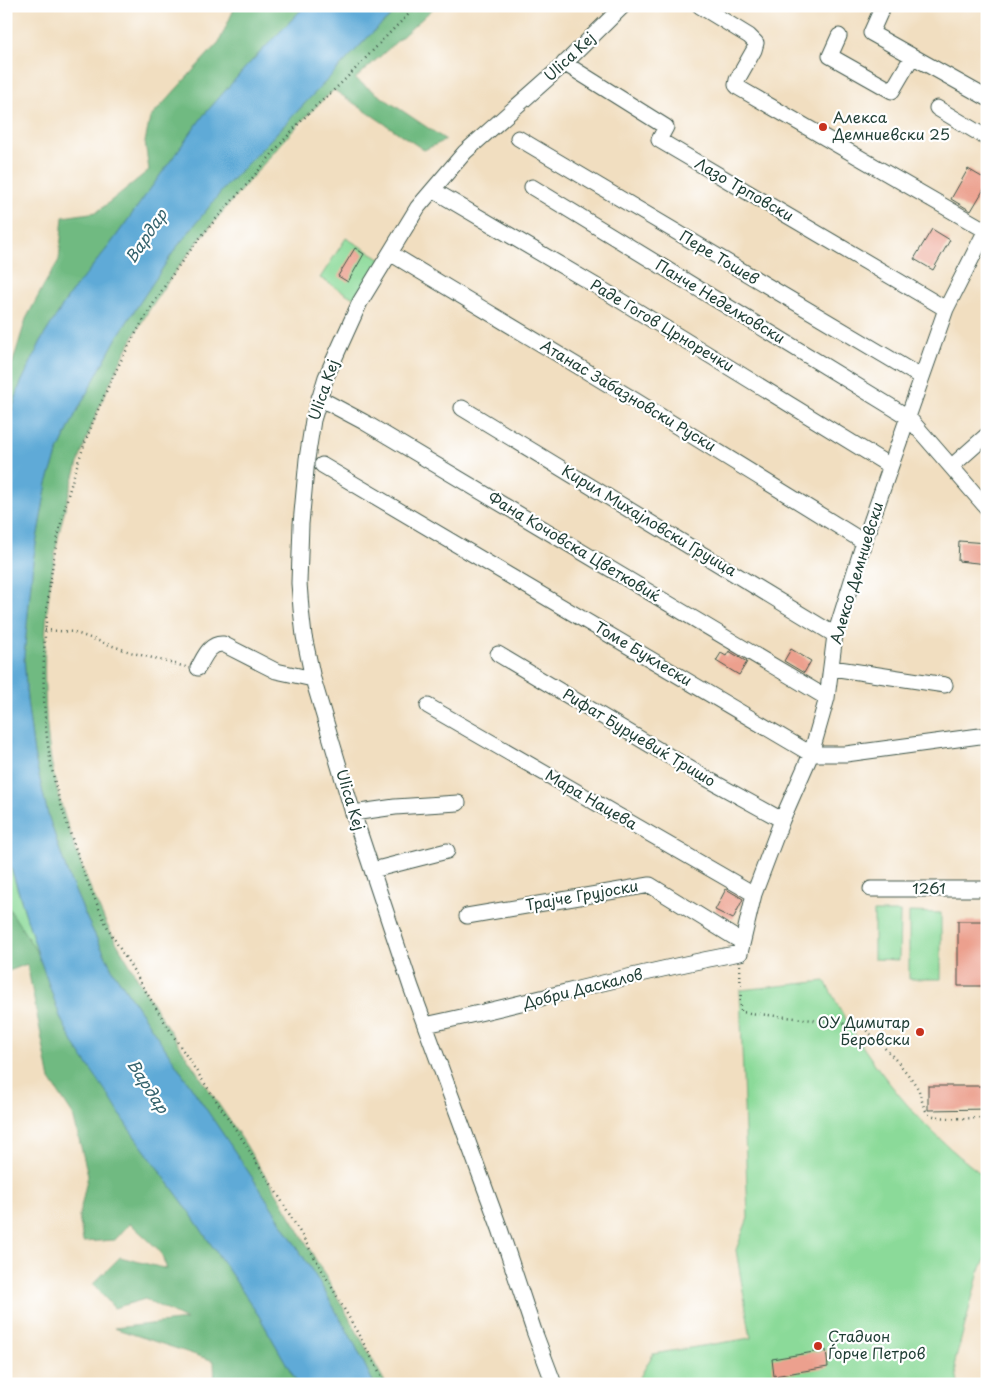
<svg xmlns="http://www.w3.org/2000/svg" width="993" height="1390" viewBox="0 0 993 1390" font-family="'Playpen Sans',sans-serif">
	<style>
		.green { fill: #8bda99; stroke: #558c66 }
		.forest { fill: #70ba81; stroke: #487c5a }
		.water { fill: #5faad7; stroke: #3f7486 }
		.building { fill: #eca08e }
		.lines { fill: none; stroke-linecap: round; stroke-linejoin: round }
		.minor-casing { stroke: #3e5549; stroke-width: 17 }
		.path { stroke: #3e5549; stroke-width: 2.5; stroke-dasharray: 1 4; stroke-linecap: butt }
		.minor { stroke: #fff; stroke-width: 15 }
		.poi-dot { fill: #c8321e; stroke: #fff; stroke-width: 2 }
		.labels { text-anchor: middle; stroke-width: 4.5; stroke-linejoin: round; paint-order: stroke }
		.street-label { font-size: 15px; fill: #1f3d34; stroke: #fff }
		.poi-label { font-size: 15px; fill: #1f3d34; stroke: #fff; text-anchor: start }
		.water-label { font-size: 16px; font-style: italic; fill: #35636d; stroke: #fff }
	</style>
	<rect width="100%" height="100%" fill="#fff"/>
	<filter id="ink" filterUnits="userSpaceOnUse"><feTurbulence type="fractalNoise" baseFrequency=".02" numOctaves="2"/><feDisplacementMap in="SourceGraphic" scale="10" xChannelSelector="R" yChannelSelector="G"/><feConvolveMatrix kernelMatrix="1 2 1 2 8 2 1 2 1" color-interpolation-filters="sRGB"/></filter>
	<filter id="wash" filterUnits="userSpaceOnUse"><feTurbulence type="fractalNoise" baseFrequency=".0096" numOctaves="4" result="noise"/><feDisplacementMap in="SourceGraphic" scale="20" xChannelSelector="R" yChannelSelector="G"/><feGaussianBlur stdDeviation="1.12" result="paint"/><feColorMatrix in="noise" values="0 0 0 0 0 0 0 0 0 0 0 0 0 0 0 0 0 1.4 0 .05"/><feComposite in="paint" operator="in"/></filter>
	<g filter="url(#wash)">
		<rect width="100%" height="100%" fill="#f1dec0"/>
		<path class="green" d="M346 238 385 261 360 302 320 278Z
			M6 853 38 954 6 904Z
			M874 912H900L899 960 874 959Z
			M909 912 941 913V979H909Z
			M825 981C836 1001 846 1022 859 1041 894 1094 936 1141 987 1178V1256L979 1272 955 1362 958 1384H636L653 1354 751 1338 736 1250 748 1218 740 990Z"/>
		<path class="forest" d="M238 6H305L246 67 203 116 109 246 70 294 43 337 20 385 6 429V375L11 368 26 319 44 285 59 260 63 217 97 212 149 170 145 142 150 118 219 42 235 7Z
			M402 6H436L355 79 446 140 424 150 334 90C302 118 276 150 248 182 206 231 165 279 134 336 74 444 40 568 45 692 46 730 50 767 61 804 73 846 89 888 108 927 116 943 126 958 135 974 169 1033 208 1088 246 1145 256 1164 270 1181 281 1200 317 1261 352 1322 386 1384H374L354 1343 321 1285 260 1189 113 971 88 921 68 875 48 815 34 754 27 700 24 656 33 561 47 483 58 451 75 415 117 337 176 248 225 187 371 34Z
			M6 904 38 954 61 1019 75 1046 110 1096 127 1126 184 1204 235 1280 259 1316 298 1384H215L214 1361 114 1328 187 1320 145 1299 114 1308 93 1284 120 1257 167 1269 160 1251 130 1223 115 1240 83 1242 79 1216 88 1175 73 1115 50 1080 27 964 6 972Z"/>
		<path class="water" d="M305 6H402L371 34 225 187 176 248 117 337 75 415 58 451 47 483 33 561 24 656 27 700 34 754 48 815 68 875 88 921 113 971 260 1189 321 1285 354 1343 374 1384H298L259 1316 235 1280 184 1204 127 1126 109 1096 75 1046 61 1019 38 954 14 877 6 853V429L20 385 43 337 70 294 109 246 203 116 246 67Z"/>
		<g id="blocks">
			<path class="building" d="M968 169 987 180V184L971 211 951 199Z
				M932 229 950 240 933 270 914 259Z
				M355 248 364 254 348 282 338 276Z
				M959 541 987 543V564L958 561Z
				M791 649 811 661 804 673 784 661Z
				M729 651 747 662 739 675 716 661 721 653 726 656Z
				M726 889 743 899 733 919 715 910Z
				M958 921H987V986H958Z
				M928 1086H987V1109L928 1110Z
				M826 1350 828 1367 774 1376 772 1359Z"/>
		</g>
	</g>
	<g filter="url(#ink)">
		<use href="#blocks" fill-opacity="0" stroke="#3e5549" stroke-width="1"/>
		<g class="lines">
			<defs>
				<path id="minor" d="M700 6 749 36 756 43 754 50 737 80 736 85 739 88 985 230
					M883 6 871 33 987 98
					M839 36 830 56 892 91 912 57
					M564 63 666 127 659 140 946 309
					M937 108 987 138
					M518 138 921 377
					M532 187 908 417 987 508
					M433 190 608 293 890 466
					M390 253 636 401 864 542
					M319 398 364 422 827 698
					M462 408 835 635
					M322 465 811 754H846L987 735
					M952 466 987 435
					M498 654 704 777 782 820
					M198 668C204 658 209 643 223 644L276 671 313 679
					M832 668 945 685
					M428 706 754 894
					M353 813 395 807 458 803
					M373 870 447 851
					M871 889H987
					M467 916 650 885 742 942
					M425 1025C531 1003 634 972 740 953L754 894 782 820 811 754 827 698 835 635 864 542 946 309 987 228
					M554 1384 534 1331 500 1229 411 987 353 813 313 679 304 636 301 609 299 583 301 524 307 459 313 420 326 377 360 302 418 207 465 152 562 66 623 6"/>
			</defs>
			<use href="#minor" class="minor-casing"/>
			<path class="path" d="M45 630 73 632 130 652 186 667
				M740 965 741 1012 849 1024C854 1025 859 1026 863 1028 875 1036 912 1076 918 1089 922 1096 922 1109 929 1114 938 1120 975 1118 987 1118
				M386 1384C352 1322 317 1261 281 1200 270 1181 256 1164 246 1145 208 1088 169 1032 135 973 126 958 116 943 108 928 89 889 74 846 61 805 43 747 41 682 46 622 55 494 104 372 177 268 199 237 224 210 249 182 269 158 288 134 310 112 317 104 326 98 334 90 363 63 388 32 418 6"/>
			<use href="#minor" class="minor"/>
		</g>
	</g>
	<g class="poi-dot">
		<circle cx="823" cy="127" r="5"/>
		<circle cx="920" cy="1032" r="5"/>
		<circle cx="818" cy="1346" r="5"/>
	</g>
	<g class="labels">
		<g class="street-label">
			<text transform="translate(570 57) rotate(-43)" y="5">Ulica Kej</text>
			<text transform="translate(744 190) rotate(30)" y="5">Лазо Трповски</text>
			<text transform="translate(719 258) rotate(31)" y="5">Пере Тошев</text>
			<text transform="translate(720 302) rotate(31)" y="5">Панче Неделковски</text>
			<text transform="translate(662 326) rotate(31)" y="5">Раде Гогов Црноречки</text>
			<text transform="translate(324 390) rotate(-71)" y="5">Ulica Kej</text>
			<text transform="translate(628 396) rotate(31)" y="5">Атанас Забазновски Руски</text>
			<text transform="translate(649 521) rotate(31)" y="5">Кирил Михајловски Груица</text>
			<text transform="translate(574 547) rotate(31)" y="5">Фана Кочовска Цветковиќ</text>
			<text transform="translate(857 573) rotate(-73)" y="5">Алексо Демниевски</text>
			<text transform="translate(643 654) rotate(31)" y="5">Томе Буклески</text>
			<text transform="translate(639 738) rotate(31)" y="5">Рифат Бурџевиќ Тришо</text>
			<text transform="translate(350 800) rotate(73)" y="5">Ulica Kej</text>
			<text transform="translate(591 800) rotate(30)" y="5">Мара Нацева</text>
			<text x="929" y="894">1261</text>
			<text transform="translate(582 896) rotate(-10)" y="5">Трајче Грујоски</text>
			<text transform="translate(583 989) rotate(-14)" y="5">Добри Даскалов</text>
		</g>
		<g class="poi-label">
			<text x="833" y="123">Алекса<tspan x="833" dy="17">Демниевски 25</tspan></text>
			<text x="910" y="1028" text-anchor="end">ОУ Димитар<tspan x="910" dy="17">Беровски</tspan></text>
			<text x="828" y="1342">Стадион<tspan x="828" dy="17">Ѓорче Петров</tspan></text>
		</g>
		<g class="water-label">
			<text transform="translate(146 236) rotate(-56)" y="6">Вардар</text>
			<text transform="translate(148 1086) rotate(57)" y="6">Вардар</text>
		</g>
	</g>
	<rect width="993" height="1390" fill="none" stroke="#fff" stroke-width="25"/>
</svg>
